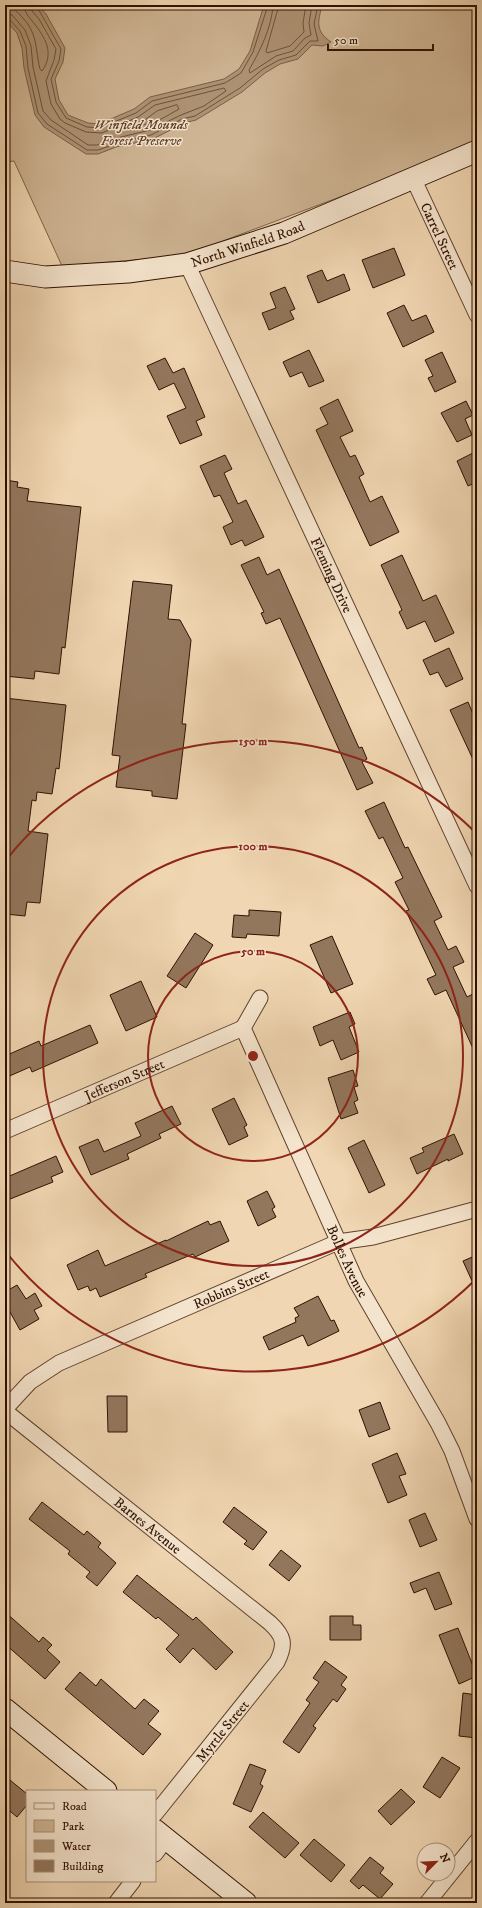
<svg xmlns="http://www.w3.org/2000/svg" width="482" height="1908" viewBox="0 0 482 1908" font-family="'IM FELL DW Pica',serif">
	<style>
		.green { fill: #cfb594; stroke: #7f634a }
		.water { fill: #ae9375; stroke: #7b5f46 }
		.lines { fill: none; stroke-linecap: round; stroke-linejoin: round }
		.shore { stroke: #6e523a; stroke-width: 1 }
		.building { fill: #93775d; stroke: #2f1100 }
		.street-casing { stroke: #5f422c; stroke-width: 17 }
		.secondary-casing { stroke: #2f1100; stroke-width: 23 }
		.street { stroke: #f5e4cd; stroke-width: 15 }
		.secondary { stroke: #f5e4cd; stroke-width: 21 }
		.ring { fill: none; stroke: #8f2418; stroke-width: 2 }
		.labels { text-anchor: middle; stroke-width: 3; stroke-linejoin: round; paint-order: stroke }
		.park-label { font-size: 14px; font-style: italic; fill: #5f422c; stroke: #f5e4cd }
		.street-label { font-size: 14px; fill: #2f1100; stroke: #f5e4cd }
		.centre { fill: #8f2418; stroke: #f5e4cd; stroke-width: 2 }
		.ring-label { font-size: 12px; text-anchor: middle; font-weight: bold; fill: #8f2418; stroke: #f5e4cd; stroke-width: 3; stroke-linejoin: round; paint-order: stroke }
	</style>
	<rect width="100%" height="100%" fill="#f0d6b2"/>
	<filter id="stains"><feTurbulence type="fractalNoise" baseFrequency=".005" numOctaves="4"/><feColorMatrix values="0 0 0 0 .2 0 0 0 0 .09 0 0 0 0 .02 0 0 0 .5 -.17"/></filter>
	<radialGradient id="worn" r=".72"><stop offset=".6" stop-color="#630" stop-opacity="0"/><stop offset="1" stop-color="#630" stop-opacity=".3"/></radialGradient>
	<path class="green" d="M5 5H477V141L409 171 183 256 62 266 14 161 5 162Z"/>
	<path class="water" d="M5 5H38L46 14 65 48 63 62 55 79 59 100 68 115 88 123 99 124 134 109 150 97 224 79 239 69 250 51 264 5H322C318 22 315 31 331 42L323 46 312 45 298 59 280 64 265 73 242 92 196 120 184 123 153 139 116 147 98 154H86L44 127 35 115 24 68 22 48 17 33 5 20Z"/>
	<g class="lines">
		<path class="shore" d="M36 5 61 49 59 61 51 79 56 102 66 118 87 127 99 128 136 113 152 101 225 83 241 73 253 52 268 5
			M273 5C272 27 260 51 249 70L250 73 276 56 293 51 305 38 311 35 309 23 312 5
			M279 5 266 51 267 53 290 46 304 32 303 23 306 5
			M5 7C12 7 16 10 21 16 38 33 35 48 40 69L42 71C55 53 45 37 33 22 28 16 25 13 24 5
			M5 13 12 15 25 30 31 46 33 67 43 111 51 120 88 145H97L113 139 150 130 181 115 204 106 226 91 224 88 155 105 138 117 102 133 86 132 65 123 60 119 51 104 46 81 54 60 56 49 39 19 32 11 30 5
			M5 18 9 19 20 31 26 46 28 68 38 113 47 124 87 150H98L115 144 151 135 182 119 195 116 240 88 263 69 279 60 296 55 310 41H318L314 24 318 5
			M177 105 179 109C170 114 150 127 142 124V122L157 111Z"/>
	</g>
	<path class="building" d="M394 248 405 275 373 288 362 260Z
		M322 270 327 281 344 274 350 290 318 303 307 276Z
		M285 287 295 309 290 311 294 319 269 330 262 313 276 308 270 293Z
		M404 305 412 321 426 315 434 332 403 347 387 313Z
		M309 350 324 381 309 387 302 372 290 377 283 362Z
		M442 352 456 382 435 392 428 378 433 376 425 360Z
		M165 358 173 373 184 368 205 417 196 421 202 435 180 444 167 416 186 408 174 383 159 390 147 366Z
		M338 399 353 431 340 437 350 457 355 455 364 474 359 477 370 502 382 496 399 532 370 546 316 430 328 424 320 408Z
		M466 401 473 415 465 419 472 435 457 442 441 413Z
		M473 453 477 462V482L468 486 457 461Z
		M225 455 232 469 224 473 238 504 246 500 264 537 245 546 242 540 231 545 223 527 233 522 220 495 214 497 200 466Z
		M5 480 18 482 17 487 29 489 27 501 81 507 65 648 62 647 59 674 35 671 34 679 5 676Z
		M402 555 423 601 436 595 454 633 435 642 425 621 407 629 399 612 402 610 381 565Z
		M259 557 267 575 279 569 359 748 362 747 367 759 362 762 373 783 357 790 280 618 266 624 261 613 264 612 241 565Z
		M133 581 172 585 168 619 180 620 191 640 182 724H186L177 799 152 796V791L116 787 120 756 112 755Z
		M449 648 463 679 446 687 438 672 430 675 423 660Z
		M5 698 66 705 59 769 56 768 52 794 37 792 36 801 32 800 28 831 48 834 40 903 27 902 25 916 5 914Z
		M468 702 477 723V768L450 710Z
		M384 802 405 848 408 847 442 917 434 921 448 950 456 946 464 962 453 967 467 997 477 992V1057L446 990 435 995 427 979 436 975 406 911 409 910 395 882 403 878 383 837 379 839 365 811Z
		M249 910 281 912 279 936 247 934 246 938 232 937 234 915 249 916Z
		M195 933 213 945 186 988 167 976Z
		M332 936 353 984 331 993 310 945Z
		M141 981 157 1017 126 1031 110 995Z
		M350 1012 355 1024 349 1027 359 1052 341 1060 333 1040 320 1046 313 1027Z
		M90 1025 98 1043 32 1072 30 1067 5 1078V1056L39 1041 41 1046Z
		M353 1070 358 1086 354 1087 358 1100 354 1102 358 1113 341 1119 328 1078Z
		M234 1098 247 1125 244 1127 248 1136 229 1145 212 1109Z
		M172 1106 181 1124 159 1134 161 1138 127 1154 129 1159 91 1175 79 1147 98 1139 104 1152 141 1136 135 1123Z
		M454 1134 463 1154 448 1161V1159L417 1174 410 1158 424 1152 422 1148Z
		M364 1140 385 1185 369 1193 348 1148Z
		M56 1156 63 1172 51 1177 53 1182 5 1201V1178Z
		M267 1191 275 1207 272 1209 276 1217 258 1226 247 1201Z
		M208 1221 210 1225 220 1221 229 1241 195 1257 193 1254 145 1274 147 1277 100 1297 96 1288 90 1291 88 1286 78 1290 67 1265 98 1250 105 1266 166 1240V1241Z
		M477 1255V1292L463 1261Z
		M17 1285 26 1299 35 1293 42 1306 34 1310 39 1319 20 1330 5 1303V1292Z
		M318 1296 331 1321 334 1320 339 1331 308 1346 303 1335 269 1350 263 1337 296 1322 295 1318 299 1316 294 1308Z
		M107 1396H127V1432H108Z
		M380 1402 390 1429 369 1437 359 1410Z
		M397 1453 406 1474 399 1476 407 1495 388 1503 372 1464Z
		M42 1502 84 1535 87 1531 101 1543 98 1547 116 1563 97 1586 86 1577 90 1572 68 1554 70 1551 29 1519Z
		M234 1507 267 1532 253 1550 244 1544 247 1541 223 1522Z
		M425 1513 437 1540 420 1547 409 1520Z
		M281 1550 301 1566 289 1581 269 1565Z
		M439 1572 452 1604 435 1610 426 1588 414 1593 410 1583Z
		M137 1575 193 1620 196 1617 233 1652 216 1670 193 1648 180 1663 166 1649 179 1635 158 1617 156 1619 123 1592Z
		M5 1612 39 1642 43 1637 52 1645 47 1650 60 1662 45 1679 5 1644Z
		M330 1616H353V1625H361V1640H330Z
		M458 1628 477 1676 459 1684 439 1635Z
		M325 1661 347 1677 341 1685 346 1689 337 1702 333 1699 313 1726 316 1728 299 1753 283 1742 310 1703 306 1700 319 1682 313 1678Z
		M80 1672 96 1686 101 1679 135 1709 144 1699 159 1711 148 1724 161 1734 143 1755 65 1689Z
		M463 1693 477 1695V1738L459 1736Z
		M442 1757 460 1768 440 1798 423 1787Z
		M250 1764 266 1770 260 1784 263 1786 251 1812 233 1804Z
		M5 1776 27 1794V1805L17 1817 5 1807Z
		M401 1789 415 1802 391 1825 378 1811Z
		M263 1812 299 1843 285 1858 249 1827Z
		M314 1839 345 1865 331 1882 300 1855Z
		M370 1857 384 1868 380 1873 393 1884 380 1899 363 1885 359 1889 350 1881Z"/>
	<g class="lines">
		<defs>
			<g id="street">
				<path id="s1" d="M413 178 477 315"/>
				<path id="s2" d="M187 264 477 886"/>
				<path id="s3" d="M260 998 243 1028 356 1281 438 1423 452 1451 477 1519"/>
				<path id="s4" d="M5 1131 243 1028"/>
				<path id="s5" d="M5 1409 30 1382 59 1363 338 1242 373 1237 477 1209"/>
				<path id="s6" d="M5 1411 270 1623C284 1636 286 1644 277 1662L155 1814"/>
				<path d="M155 1854 166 1839"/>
				<path d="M116 1903 133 1881"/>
				<path d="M427 1903 477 1841"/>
			</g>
			<g id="secondary">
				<path id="s7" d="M5 271 45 277 128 272 187 264 284 233 477 151"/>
				<path d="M5 1709 106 1791"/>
				<path d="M155 1830 246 1903"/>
			</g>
		</defs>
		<use href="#street" class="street-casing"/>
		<use href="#secondary" class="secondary-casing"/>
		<use href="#street" class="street"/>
		<use href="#secondary" class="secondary"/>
	</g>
	<g class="ring">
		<circle cx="253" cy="1056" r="105"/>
		<circle cx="253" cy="1056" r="210"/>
		<path d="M476 1279A315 315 0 0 1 6 1252M6 860A315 315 0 0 1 476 833"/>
	</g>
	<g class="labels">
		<g class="park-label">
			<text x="141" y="129">Winfield Mounds<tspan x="141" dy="16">Forest Preserve</tspan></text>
		</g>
		<g class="street-label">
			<text dy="5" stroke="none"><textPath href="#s1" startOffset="64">Carrel Street</textPath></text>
			<text dy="5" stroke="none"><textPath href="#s7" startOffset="247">North Winfield Road</textPath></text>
			<text dy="5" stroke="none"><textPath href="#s2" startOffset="343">Fleming Drive</textPath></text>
			<text dy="5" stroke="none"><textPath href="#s4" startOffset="130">Jefferson Street</textPath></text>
			<text dy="5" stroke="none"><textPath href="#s3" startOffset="290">Bolles Avenue</textPath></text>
			<text dy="5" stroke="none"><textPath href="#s5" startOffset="259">Robbins Street</textPath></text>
			<text dy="5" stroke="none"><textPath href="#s6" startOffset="183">Barnes Avenue</textPath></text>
			<text transform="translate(222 1731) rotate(-51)" y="5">Myrtle Street</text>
		</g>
	</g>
	<circle cx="253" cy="1056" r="6" class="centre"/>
	<g class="ring-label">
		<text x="253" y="745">150 m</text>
		<text x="253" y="850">100 m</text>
		<text x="253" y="955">50 m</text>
	</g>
	<rect width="482" height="1908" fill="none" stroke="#f0d6b2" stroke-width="20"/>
	<rect x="6" y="6" width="470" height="1896" fill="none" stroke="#2f1100" stroke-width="2"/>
	<rect x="10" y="10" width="462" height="1888" fill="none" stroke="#2f1100"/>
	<rect x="26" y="1790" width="130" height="92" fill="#f5e4cd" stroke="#a6907b"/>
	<rect x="34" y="1803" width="20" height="6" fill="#f5e4cd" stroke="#a6907b"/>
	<text x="62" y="1810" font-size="12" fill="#2f1100">Road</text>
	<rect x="34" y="1820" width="20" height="12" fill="#cfb594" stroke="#a6907b"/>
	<text x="62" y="1830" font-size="12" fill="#2f1100">Park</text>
	<rect x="34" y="1840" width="20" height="12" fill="#ae9375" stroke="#a6907b"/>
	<text x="62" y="1850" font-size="12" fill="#2f1100">Water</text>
	<rect x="34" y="1860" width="20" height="12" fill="#93775d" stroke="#a6907b"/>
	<text x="62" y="1870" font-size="12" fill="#2f1100">Building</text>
	<g transform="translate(436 1862) rotate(66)"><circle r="19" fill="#f5e4cd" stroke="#a6907b"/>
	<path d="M0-3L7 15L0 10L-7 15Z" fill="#8f2418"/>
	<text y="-6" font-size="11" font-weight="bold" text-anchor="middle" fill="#2f1100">N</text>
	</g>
	<path d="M328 44v6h105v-6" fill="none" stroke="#2f1100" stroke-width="2"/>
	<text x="334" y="44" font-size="12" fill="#2f1100" stroke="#f5e4cd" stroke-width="3" paint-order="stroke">50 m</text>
	<rect width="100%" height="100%" filter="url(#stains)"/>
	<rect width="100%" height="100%" fill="url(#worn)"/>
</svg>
